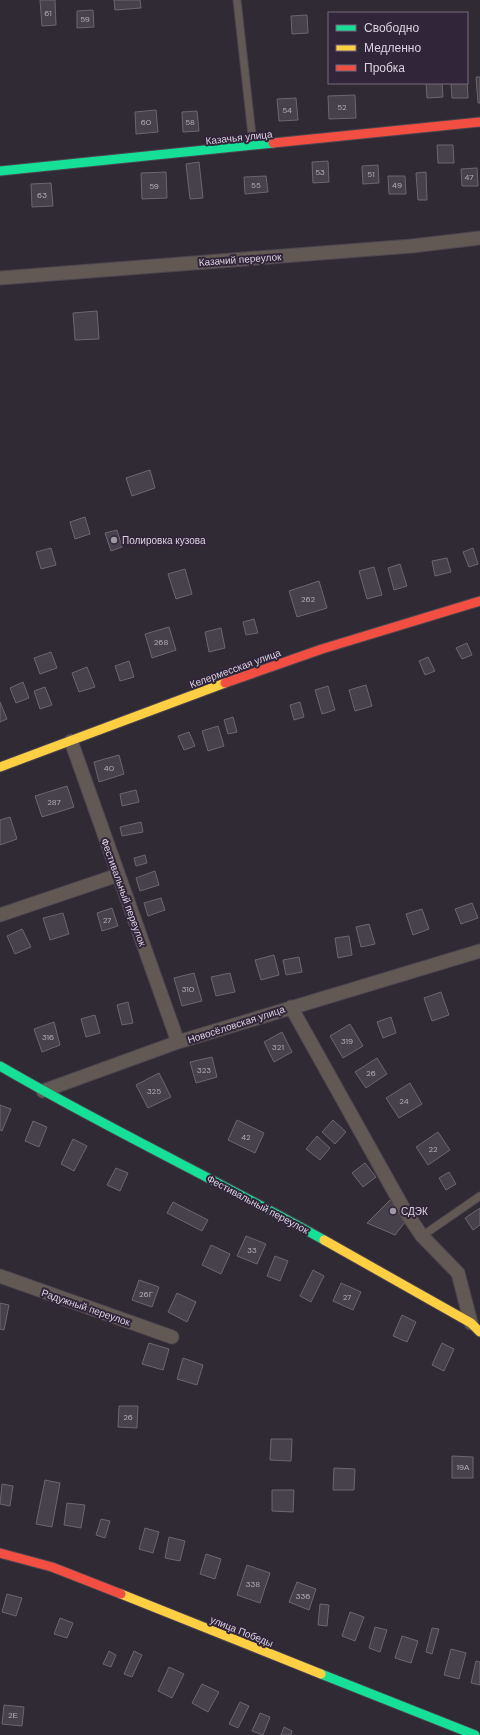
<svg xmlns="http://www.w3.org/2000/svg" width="480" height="1735" viewBox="0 0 480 1735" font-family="'DM Sans',sans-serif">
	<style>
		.building { fill: #46414a; stroke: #6b6670 }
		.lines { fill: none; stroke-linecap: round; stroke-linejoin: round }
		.lane-casing { stroke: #4b4650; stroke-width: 9 }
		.street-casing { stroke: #4b4650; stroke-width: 15 }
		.fast-casing { stroke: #4b4650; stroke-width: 11 }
		.slow-casing { stroke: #4b4650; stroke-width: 11 }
		.jam-casing { stroke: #4b4650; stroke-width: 11 }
		.lane { stroke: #625954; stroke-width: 7 }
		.street { stroke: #625954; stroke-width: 13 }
		.fast { stroke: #16e098; stroke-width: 9 }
		.slow { stroke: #ffcf43; stroke-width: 9 }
		.jam { stroke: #f24e42; stroke-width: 9 }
		.poi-dot { fill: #9e98a5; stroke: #31253a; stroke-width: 1.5 }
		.labels { text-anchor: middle; stroke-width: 4; stroke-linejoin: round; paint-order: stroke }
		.number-label { font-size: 8px; fill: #b5aebb }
		.street-label { font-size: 10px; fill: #dad3e1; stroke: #31253a }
		.poi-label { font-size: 10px; fill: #dad3e1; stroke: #31253a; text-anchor: start }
	</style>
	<rect width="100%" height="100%" fill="#302a35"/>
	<path class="building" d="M40 0H55L56 25 42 26Z
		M114 0H140L141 8 115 10Z
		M93 10 94 27 77 28V11Z
		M307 15 308 33 292 34 291 16Z
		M476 77H480V103H478Z
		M467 80 468 98H452L451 83H467Z
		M426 83H442L443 97 427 98Z
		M355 95 356 118 329 119 328 96Z
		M296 98 298 120 279 121 277 99Z
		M156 110 158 132 136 134 135 112Z
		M197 111 199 131 183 132 182 112Z
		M437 145H453L454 163H438Z
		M328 161 329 182 313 183 312 162Z
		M199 162 203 198 190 199 186 164Z
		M378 165 379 183 363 184 362 166Z
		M477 168 478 186H462L461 169Z
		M166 172 167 198 142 199 141 173Z
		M426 172 427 200H418L416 173Z
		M266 176 268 192 245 194 244 177Z
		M388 176H405L406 194H389Z
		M51 183 53 206 32 207 31 184Z
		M97 311 99 339 75 340 73 313Z
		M150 470 155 488 132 496 126 478Z
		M85 517 90 534 75 539 70 522Z
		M117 530 122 547 111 551 105 533Z
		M51 548 56 565 41 569 36 552Z
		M473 548 478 564 469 567 463 552Z
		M447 558 451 572 435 576 432 561Z
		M400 564 407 586 394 590 388 568Z
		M374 567 382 595 367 599 359 571Z
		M185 569 192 594 176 599 168 574Z
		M319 581 327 608 297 617 289 591Z
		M254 619 258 633 246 635 243 622Z
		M169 627 176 650 152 658 145 634Z
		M221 628 225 648 209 652 205 632Z
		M467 643 472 655 462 659 456 648Z
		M51 652 57 668 40 674 34 658Z
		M428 657 435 671 425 675 419 661Z
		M129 661 134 677 120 681 115 666Z
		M87 667 95 687 79 692 72 673Z
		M23 682 29 698 16 703 10 688Z
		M366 685 372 706 355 711 349 690Z
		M328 686 335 710 322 714 315 690Z
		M45 687 52 705 40 709 34 691Z
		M0 702 7 719 0 722Z
		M300 702 304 717 294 720 290 705Z
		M233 717 237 732 228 734 224 720Z
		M218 726 224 746 208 751 202 731Z
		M189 732 195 746 184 750 178 736Z
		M119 755 124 774 99 782 94 762Z
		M67 786 74 807 42 817 35 796Z
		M136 790 139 802 122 806 120 794Z
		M10 817 17 839 0 845V820Z
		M141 822 143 832 122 836 120 827Z
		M145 855 147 863 136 866 134 858Z
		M155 871 159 885 140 891 136 878Z
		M161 898 165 910 148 916 144 903Z
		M472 903 478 918 461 924 455 909Z
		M112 908 118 926 102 931 97 913Z
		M422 909 429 929 413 935 406 914Z
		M63 913 69 934 50 940 43 918Z
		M369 924 375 944 361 947 356 927Z
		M22 929 31 947 15 954 7 936Z
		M349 936 352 955 338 958 335 938Z
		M274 955 279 975 261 980 255 960Z
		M299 957 302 972 286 975 283 960Z
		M194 973 202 1001 182 1006 174 978Z
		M230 973 235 992 216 996 211 977Z
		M441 992 449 1015 432 1021 424 998Z
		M128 1002 133 1023 122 1025 117 1005Z
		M95 1015 100 1033 86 1037 81 1019Z
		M391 1017 396 1033 383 1038 377 1022Z
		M54 1022 60 1045 42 1052 34 1029Z
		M350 1024 363 1046 343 1058 330 1036Z
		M282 1032 292 1052 274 1062 264 1042Z
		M212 1057 217 1077 196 1083 190 1062Z
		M377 1058 387 1074 366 1088 355 1072Z
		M159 1073 171 1097 148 1108 136 1085Z
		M410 1083 422 1104 399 1118 386 1098Z
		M0 1105 11 1109 2 1131 0 1130Z
		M237 1120 264 1133 255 1153 228 1140Z
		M333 1120 346 1132 335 1144 322 1132Z
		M33 1121 47 1127 39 1147 25 1141Z
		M438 1132 450 1150 428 1165 416 1147Z
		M317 1136 330 1148 320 1160 306 1149Z
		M73 1139 87 1146 74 1171 61 1164Z
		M365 1163 376 1177 363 1187 352 1173Z
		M116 1168 128 1173 120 1191 107 1185Z
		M449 1172 456 1184 446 1190 439 1178Z
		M391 1199 405 1222 395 1235 367 1223Z
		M173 1202 208 1220 202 1231 167 1213Z
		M480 1208V1225L473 1230 465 1218Z
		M246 1236 266 1244 257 1264 237 1256Z
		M211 1245 230 1254 221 1274 202 1265Z
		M275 1256 288 1261 280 1281 267 1276Z
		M313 1270 324 1276 311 1302 300 1296Z
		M139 1280 159 1287 152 1307 132 1300Z
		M341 1283 361 1292 353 1310 333 1301Z
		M177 1293 196 1302 187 1322 168 1312Z
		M0 1303 9 1305 4 1330 0 1329Z
		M402 1315 416 1322 407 1342 393 1336Z
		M149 1343 169 1349 163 1370 142 1364Z
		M442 1343 454 1349 444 1371 432 1365Z
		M183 1358 203 1365 197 1385 177 1379Z
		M119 1406H138L137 1428 118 1427Z
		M271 1439H292L291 1461 270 1460Z
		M452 1456 473 1457V1478H452Z
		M334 1468 355 1469 354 1490H333Z
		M45 1480 60 1483 52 1527 36 1524Z
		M2 1484 13 1486 10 1506 0 1504Z
		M272 1490H294L293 1512 272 1511Z
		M67 1503 85 1505 81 1528 64 1525Z
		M101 1519 110 1521 105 1538 96 1535Z
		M145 1528 159 1532 153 1553 139 1549Z
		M169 1537 185 1541 180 1561 165 1558Z
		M206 1554 221 1559 215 1579 200 1574Z
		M247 1565 270 1573 260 1603 237 1595Z
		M297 1582 316 1589 309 1610 289 1602Z
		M7 1594 22 1598 16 1616 2 1612Z
		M320 1604 329 1605 327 1626 318 1625Z
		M350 1612 364 1617 355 1641 342 1636Z
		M60 1618 73 1623 67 1638 54 1634Z
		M375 1627 387 1630 380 1652 369 1648Z
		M432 1628 439 1629 432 1654 426 1652Z
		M402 1636 418 1641 411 1663 395 1658Z
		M451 1649 466 1653 459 1679 444 1675Z
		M109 1651 116 1655 111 1667 103 1664Z
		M134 1651 142 1655 132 1677 124 1674Z
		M476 1661 480 1662V1685L471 1683Z
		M169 1667 184 1674 172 1698 158 1691Z
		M202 1684 219 1692 208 1712 192 1703Z
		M240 1702 249 1706 238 1728 229 1724Z
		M4 1705 24 1707 22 1726 2 1724Z
		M260 1713 270 1717 263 1735 252 1731Z
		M284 1727 292 1731 291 1735H281Z"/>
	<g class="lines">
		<defs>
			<path id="lane" d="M237 0 253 144
				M422 1236 480 1196"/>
			<path id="street" d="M0 278 412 246 480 238
				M71 741 178 1042
				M0 915 118 875
				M291 1007 405 1211 422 1236 458 1273 471 1323
				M43 1091 178 1042 480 951
				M0 1276 172 1337"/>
			<path id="fast" d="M0 171 273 143
				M0 1066C106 1128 217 1180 324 1240
				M321 1674 475 1735"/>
			<path id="slow" d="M0 767 225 683
				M324 1240 471 1323 480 1332
				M121 1594 321 1674"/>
			<path id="jam" d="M273 143 480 122
				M225 683 322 649 480 601
				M0 1553 52 1567 121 1594"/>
		</defs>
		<use href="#lane" class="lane-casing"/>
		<use href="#street" class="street-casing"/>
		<use href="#fast" class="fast-casing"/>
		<use href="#slow" class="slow-casing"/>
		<use href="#jam" class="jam-casing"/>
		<use href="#lane" class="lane"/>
		<use href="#street" class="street"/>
		<use href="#fast" class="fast"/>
		<use href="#slow" class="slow"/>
		<use href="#jam" class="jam"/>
	</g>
	<g class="poi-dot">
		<circle cx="114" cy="540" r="4"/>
		<circle cx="393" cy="1211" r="4"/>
	</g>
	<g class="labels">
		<g class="number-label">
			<text x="48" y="16">61</text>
			<text x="85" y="22">59</text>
			<text x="342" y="110">52</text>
			<text x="287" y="113">54</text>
			<text x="146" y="125">60</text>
			<text x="190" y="125">58</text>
			<text x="320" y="175">53</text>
			<text x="371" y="177">51</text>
			<text x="469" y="180">47</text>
			<text x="256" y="188">55</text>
			<text x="397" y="188">49</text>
			<text x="154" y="189">59</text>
			<text x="42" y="198">63</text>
			<text x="308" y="602">262</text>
			<text x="161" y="645">268</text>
			<text x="109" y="771">40</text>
			<text x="54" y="805">287</text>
			<text x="107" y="923">27</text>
			<text x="188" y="992">310</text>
			<text x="48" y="1040">316</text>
			<text x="347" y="1044">319</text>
			<text x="278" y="1050">321</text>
			<text x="204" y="1073">323</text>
			<text x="371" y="1076">26</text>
			<text x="154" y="1094">325</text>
			<text x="404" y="1104">24</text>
			<text x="246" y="1140">42</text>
			<text x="433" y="1152">22</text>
			<text x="252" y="1253">33</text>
			<text x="146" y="1297">26Г</text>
			<text x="347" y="1300">27</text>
			<text x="128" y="1420">26</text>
			<text x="463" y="1470">19А</text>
			<text x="253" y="1587">338</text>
			<text x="303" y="1599">336</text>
			<text x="13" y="1718">2Е</text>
		</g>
		<g class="street-label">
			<text transform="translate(239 137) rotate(-6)" y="4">Казачья улица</text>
			<text transform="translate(240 259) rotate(-4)" y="4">Казачий переулок</text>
			<text transform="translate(235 668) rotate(-20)" y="4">Келермесская улица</text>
			<text transform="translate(124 892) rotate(70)" y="4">Фестивальный переулок</text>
			<text transform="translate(236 1024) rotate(-18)" y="4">Новосёловская улица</text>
			<text transform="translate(258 1204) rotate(28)" y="4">Фестивальный переулок</text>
			<text transform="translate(86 1307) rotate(19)" y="4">Радужный переулок</text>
			<text transform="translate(242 1631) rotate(22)" y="4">улица Победы</text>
		</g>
		<g class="poi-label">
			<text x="122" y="544">Полировка кузова</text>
			<text x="401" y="1215">СДЭК</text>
		</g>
	</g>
	<rect x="328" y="12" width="140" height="72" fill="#31253a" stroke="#756b7d"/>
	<rect x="336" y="25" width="20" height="6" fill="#16e098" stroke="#756b7d"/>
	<text x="364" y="32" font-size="12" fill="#dad3e1">Свободно</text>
	<rect x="336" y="45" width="20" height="6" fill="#ffcf43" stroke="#756b7d"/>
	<text x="364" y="52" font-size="12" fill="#dad3e1">Медленно</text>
	<rect x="336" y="65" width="20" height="6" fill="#f24e42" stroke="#756b7d"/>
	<text x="364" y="72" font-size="12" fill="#dad3e1">Пробка</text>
</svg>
